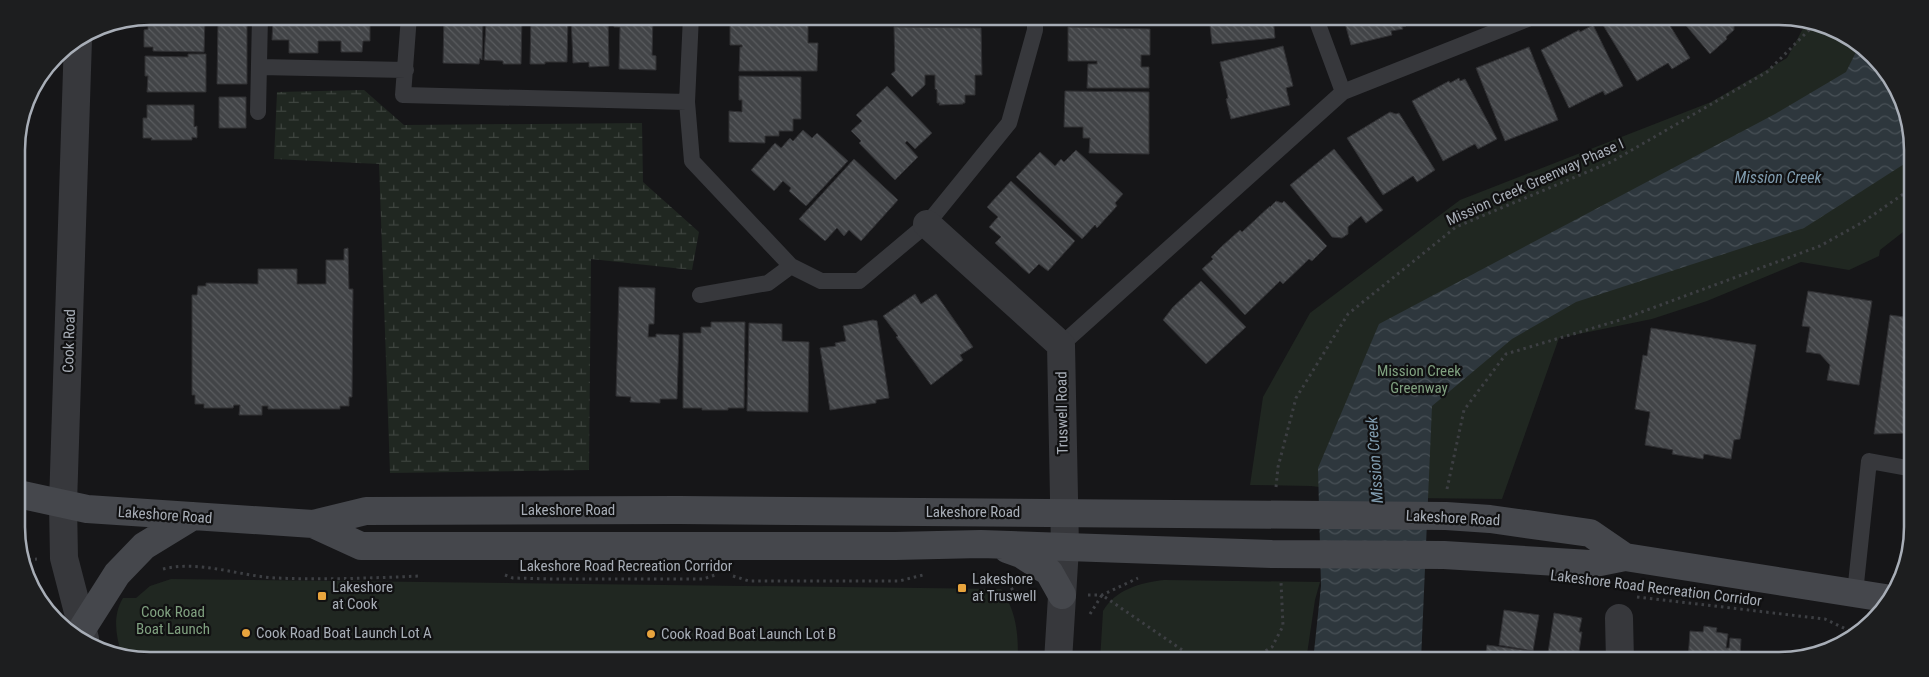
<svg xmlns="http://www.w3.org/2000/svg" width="1929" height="677" viewBox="0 0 1929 677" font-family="'Roboto Condensed',sans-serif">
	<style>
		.green { fill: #202721 }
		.wetland { fill: url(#wetland-marsh) }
		.water { fill: url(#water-waves) }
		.building { fill: url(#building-back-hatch); stroke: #303033 }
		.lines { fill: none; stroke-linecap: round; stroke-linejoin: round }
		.path { stroke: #3d3f43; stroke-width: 3; stroke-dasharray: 2.5 4; stroke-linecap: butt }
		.service { stroke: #37383c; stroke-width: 16 }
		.minor { stroke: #37383c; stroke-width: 28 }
		.tertiary { stroke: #37383c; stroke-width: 28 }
		.secondary { stroke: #45474c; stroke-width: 28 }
		.poi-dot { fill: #e8a43d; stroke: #111112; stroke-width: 2 }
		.labels { text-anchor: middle; stroke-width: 4.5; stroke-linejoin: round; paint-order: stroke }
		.street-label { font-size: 15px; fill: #a8aeb7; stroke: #111112 }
		.park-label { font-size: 15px; fill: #80a180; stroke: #111112 }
		.poi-label { font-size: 15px; fill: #a8aeb7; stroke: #111112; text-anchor: start }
		.water-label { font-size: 16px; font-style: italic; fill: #819db0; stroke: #111112 }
		.rim { fill: none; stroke: #a8aeb7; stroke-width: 2.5 }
	</style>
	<defs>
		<pattern id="wetland-marsh" width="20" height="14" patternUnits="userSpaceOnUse" patternTransform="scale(1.25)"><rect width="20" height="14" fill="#202721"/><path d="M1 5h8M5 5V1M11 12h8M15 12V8" fill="none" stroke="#3e443f"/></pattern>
		<pattern id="water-waves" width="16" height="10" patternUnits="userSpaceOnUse" patternTransform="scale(1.25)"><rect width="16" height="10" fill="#2e373d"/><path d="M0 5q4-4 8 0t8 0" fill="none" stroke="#495157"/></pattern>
		<pattern id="building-back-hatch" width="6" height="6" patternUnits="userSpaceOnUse" patternTransform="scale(1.25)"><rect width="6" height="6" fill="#424447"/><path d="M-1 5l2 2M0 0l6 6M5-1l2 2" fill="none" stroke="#5a5c5f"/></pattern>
	</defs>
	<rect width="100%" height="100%" fill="#161618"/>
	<path class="green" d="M1807 21 1821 23 1880 62 1912 133V225L1880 250 1879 256 1849 270 1801 262 1707 301 1652 319 1559 338 1502 499 1411 498 1311 486 1250 485 1263 397 1310 313 1460 200 1711 102 1787 58Z
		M171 579 1001 589C1017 613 1018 632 1018 661H150L122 656C116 636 112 616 123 598H136L150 586Z
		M1164 580 1320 582 1315 600 1306 661H1100L1103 611C1116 589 1140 583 1164 580Z"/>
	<path class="wetland" d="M364 90 404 125 642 123 643 182 699 232 692 270 591 259 589 470 390 473 379 164 274 159 277 92Z"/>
	<path class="water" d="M1858 48 1880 62 1912 133V159L1804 228 1576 302 1512 339 1432 406 1421 661H1313L1321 586 1318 468 1379 324 1775 114 1846 72Z"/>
	<path class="building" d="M205 16 204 52 153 51V47H144V30L148 29V17Z
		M273 16H370V41H363L362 52H341V41H318V53H289V40H272Z
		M444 16H483L482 60 480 58 479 64 443 63Z
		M484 16H522L521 64H503V61L484 60 486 23 484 25Z
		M531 16H568L567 62H545V64H530Z
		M571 16H608L609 66 589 67V62L573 63Z
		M614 16H653L652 55 656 56V70L619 69 620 27H614Z
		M730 16H808V43H818L817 71H739L740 47H742V45H730Z
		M902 16H984L983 24 952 23V21L902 20Z
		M1068 16H1134V22H1123L1122 25 1068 24Z
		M1209 16H1273L1275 38 1212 44Z
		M1343 16H1403L1406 26 1402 27 1403 29 1391 31 1392 35 1351 45Z
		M1617 16H1664L1690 58 1672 69 1668 63 1637 81 1603 25Z
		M1678 16H1748L1741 23 1734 21V30L1726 37 1727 39 1710 54Z
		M218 23H247V84H217Z
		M1593 25 1623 86 1605 95 1603 91 1569 108 1541 50 1579 30 1580 32Z
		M894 27 981 28 982 75H975V95H965V103H963V104L939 105 940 103H937V90L935 89V75H925V85L912 97 891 74 895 71Z
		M1068 27 1150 29V55H1141V67H1149V88H1087L1088 64H1097V61H1068Z
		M1283 46 1293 86 1286 88 1290 105 1231 119 1226 99 1228 98 1220 62Z
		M1529 47 1558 120 1505 141 1476 68Z
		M188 54H206V92H147L148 76H145V56L188 57Z
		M739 76 801 77V119H793V131H779V136H765V143L729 142V111L742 112V100H739Z
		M1459 78 1460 81 1465 79 1497 139 1478 149 1475 144 1443 161 1412 101 1449 81 1450 83Z
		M887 86 932 133 915 149 907 141 905 143 918 157 895 180 859 143 861 141 851 131 862 121 856 115Z
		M1065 91 1149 92V154L1089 153 1090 138H1083V127H1064Z
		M219 97H246V128H219Z
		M147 105H194V127L197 126V138L192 137V140H151L152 138H143V118H147Z
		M1390 112 1396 114 1399 113 1435 170 1417 182 1413 176 1383 195 1347 138Z
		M803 130 812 138 817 133 848 161 806 206 789 191 791 188 783 181 774 191 751 170 775 143 781 148 790 138 793 141Z
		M1334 149 1383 210 1366 223 1361 216 1348 227V234L1342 238 1332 237 1290 185Z
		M1076 150 1123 194 1115 203 1117 206 1097 228 1095 225 1082 239 1016 177 1040 152 1055 166 1061 159 1064 162Z
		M854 159 898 200 861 241 849 230 844 236 837 228 825 241 799 219Z
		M1011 181 1075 241 1048 271 1039 264 1029 274 995 243 1001 237 989 227 998 217 987 207Z
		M1276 201 1282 203 1284 201 1327 246 1312 261 1309 259 1283 284 1280 281 1245 315 1202 269 1213 259 1211 257 1221 247 1240 230 1242 232 1270 206V207Z
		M348 248 349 289H353L352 397H349V406H340V409H268V406H262V415H239L240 405H234L233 408H204V404H195V395H192V295H197L198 286H206V283L258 284V269H297V284H326V260H344V249Z
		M1201 281 1246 327 1206 364 1163 320 1173 307Z
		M619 287 655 288 654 324H649L648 337H656V334L679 335 677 399H660V403L630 402 631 397 616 396Z
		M1808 291 1872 301 1859 385 1827 380 1830 365 1820 354 1806 352 1810 327 1802 326Z
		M915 294 921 304 936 294 973 347 960 355 963 360 931 385 896 337 898 336 883 316Z
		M1890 315 1912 318V433L1874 434Z
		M873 320 877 321 889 398 876 400V403L830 410 820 348 836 346 835 343 846 341 843 326Z
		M711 322H745L744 408H728V410H702V408H683V333H701V327H711Z
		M749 323 782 324V341L809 342 808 412 747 411Z
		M1651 328 1756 345 1740 439 1734 440 1731 459 1704 454 1703 459 1672 454 1673 450 1645 445 1650 412 1635 409 1643 355 1647 356Z
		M1504 610 1539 615 1533 651 1499 645Z
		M1554 613 1582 618 1579 632H1582L1578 658 1548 653Z
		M1704 626 1717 628 1716 632 1728 634 1726 648H1729L1730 638 1741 639 1740 660H1688L1690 631 1703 632Z
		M1487 645 1552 654V661H1485Z"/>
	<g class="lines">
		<path class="path" d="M1276 487 1278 467 1296 398 1348 314 1456 227 1611 162 1767 72 1817 22
			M1447 489 1464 410 1506 354 1620 320 1820 246 1863 222 1912 188
			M22 560 37 559
			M163 569C200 560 239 576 276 578 324 580 372 578 420 576
			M505 575 513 578 553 579H703L715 575
			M733 576 749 581H899L923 575
			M1003 578 1008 583 1014 592 1027 593
			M1088 595H1102L1138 578
			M1637 597 1825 619 1850 631 1861 632
			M1090 614 1102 595 1191 656 1222 661
			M1249 661 1272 647 1283 626 1281 582"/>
		<path class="service" d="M409 16 403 95 687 102
			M691 16 687 102 692 161 791 266 821 281H859L927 224 1009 123 1035 30V16
			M1315 16 1343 92
			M260 67 406 70
			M258 112 260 16
			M700 295 768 283 791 266
			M1061 345 1343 92 1535 16
			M1855 593 1869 461 1913 469"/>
		<path class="minor" d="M927 224 1061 345 1065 548 1058 661
			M63 504 64 558 85 639
			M1619 618 1620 661"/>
		<path class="tertiary" d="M63 504 78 39"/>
		<path class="secondary" d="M18 494 87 509 313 524 366 511 679 510 1446 516 1490 519 1590 533 1625 557
			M313 524 361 546H895L981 544 1272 554 1444 555 1590 564 1625 557 1885 598
			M1007 549 1021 554 1049 572 1062 595
			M82 629 117 574 144 546 193 516"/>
	</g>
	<g class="poi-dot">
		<rect x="957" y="583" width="10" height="10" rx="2.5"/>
		<rect x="317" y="591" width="10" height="10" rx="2.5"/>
		<circle cx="246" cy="633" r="5"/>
		<circle cx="651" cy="634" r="5"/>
	</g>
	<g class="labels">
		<g class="street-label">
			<text transform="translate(1535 182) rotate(-24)" y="5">Mission Creek Greenway Phase I</text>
			<text transform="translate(69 341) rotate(-88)" y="5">Cook Road</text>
			<text transform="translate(1062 413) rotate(-91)" y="5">Truswell Road</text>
			<text x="568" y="515">Lakeshore Road</text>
			<text x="973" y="517">Lakeshore Road</text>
			<text transform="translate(165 515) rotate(4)" y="5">Lakeshore Road</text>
			<text transform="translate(1453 518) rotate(3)" y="5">Lakeshore Road</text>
			<text x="626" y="571">Lakeshore Road Recreation Corridor</text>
			<text transform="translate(1656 588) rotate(7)" y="5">Lakeshore Road Recreation Corridor</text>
		</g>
		<g class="park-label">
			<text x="1419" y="376">Mission Creek<tspan x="1419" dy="17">Greenway</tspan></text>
			<text x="173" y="617">Cook Road<tspan x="173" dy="17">Boat Launch</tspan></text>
		</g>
		<g class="poi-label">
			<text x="972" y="584">Lakeshore<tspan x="972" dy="17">at Truswell</tspan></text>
			<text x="332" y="592">Lakeshore<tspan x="332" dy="17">at Cook</tspan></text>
			<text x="256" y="638">Cook Road Boat Launch Lot A</text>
			<text x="661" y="639">Cook Road Boat Launch Lot B</text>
		</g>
		<g class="water-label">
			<text x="1778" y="183">Mission Creek</text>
			<text transform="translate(1374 460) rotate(-94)" y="6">Mission Creek</text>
		</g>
	</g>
	<path d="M0 0H1929V677H0ZM150 25H1779A125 125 0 0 1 1904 150V527A125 125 0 0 1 1779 652H150A125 125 0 0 1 25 527V150A125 125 0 0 1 150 25Z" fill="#1d1e1f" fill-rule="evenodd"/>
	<path class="rim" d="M150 25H1779A125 125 0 0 1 1904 150V527A125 125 0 0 1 1779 652H150A125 125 0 0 1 25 527V150A125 125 0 0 1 150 25Z"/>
</svg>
